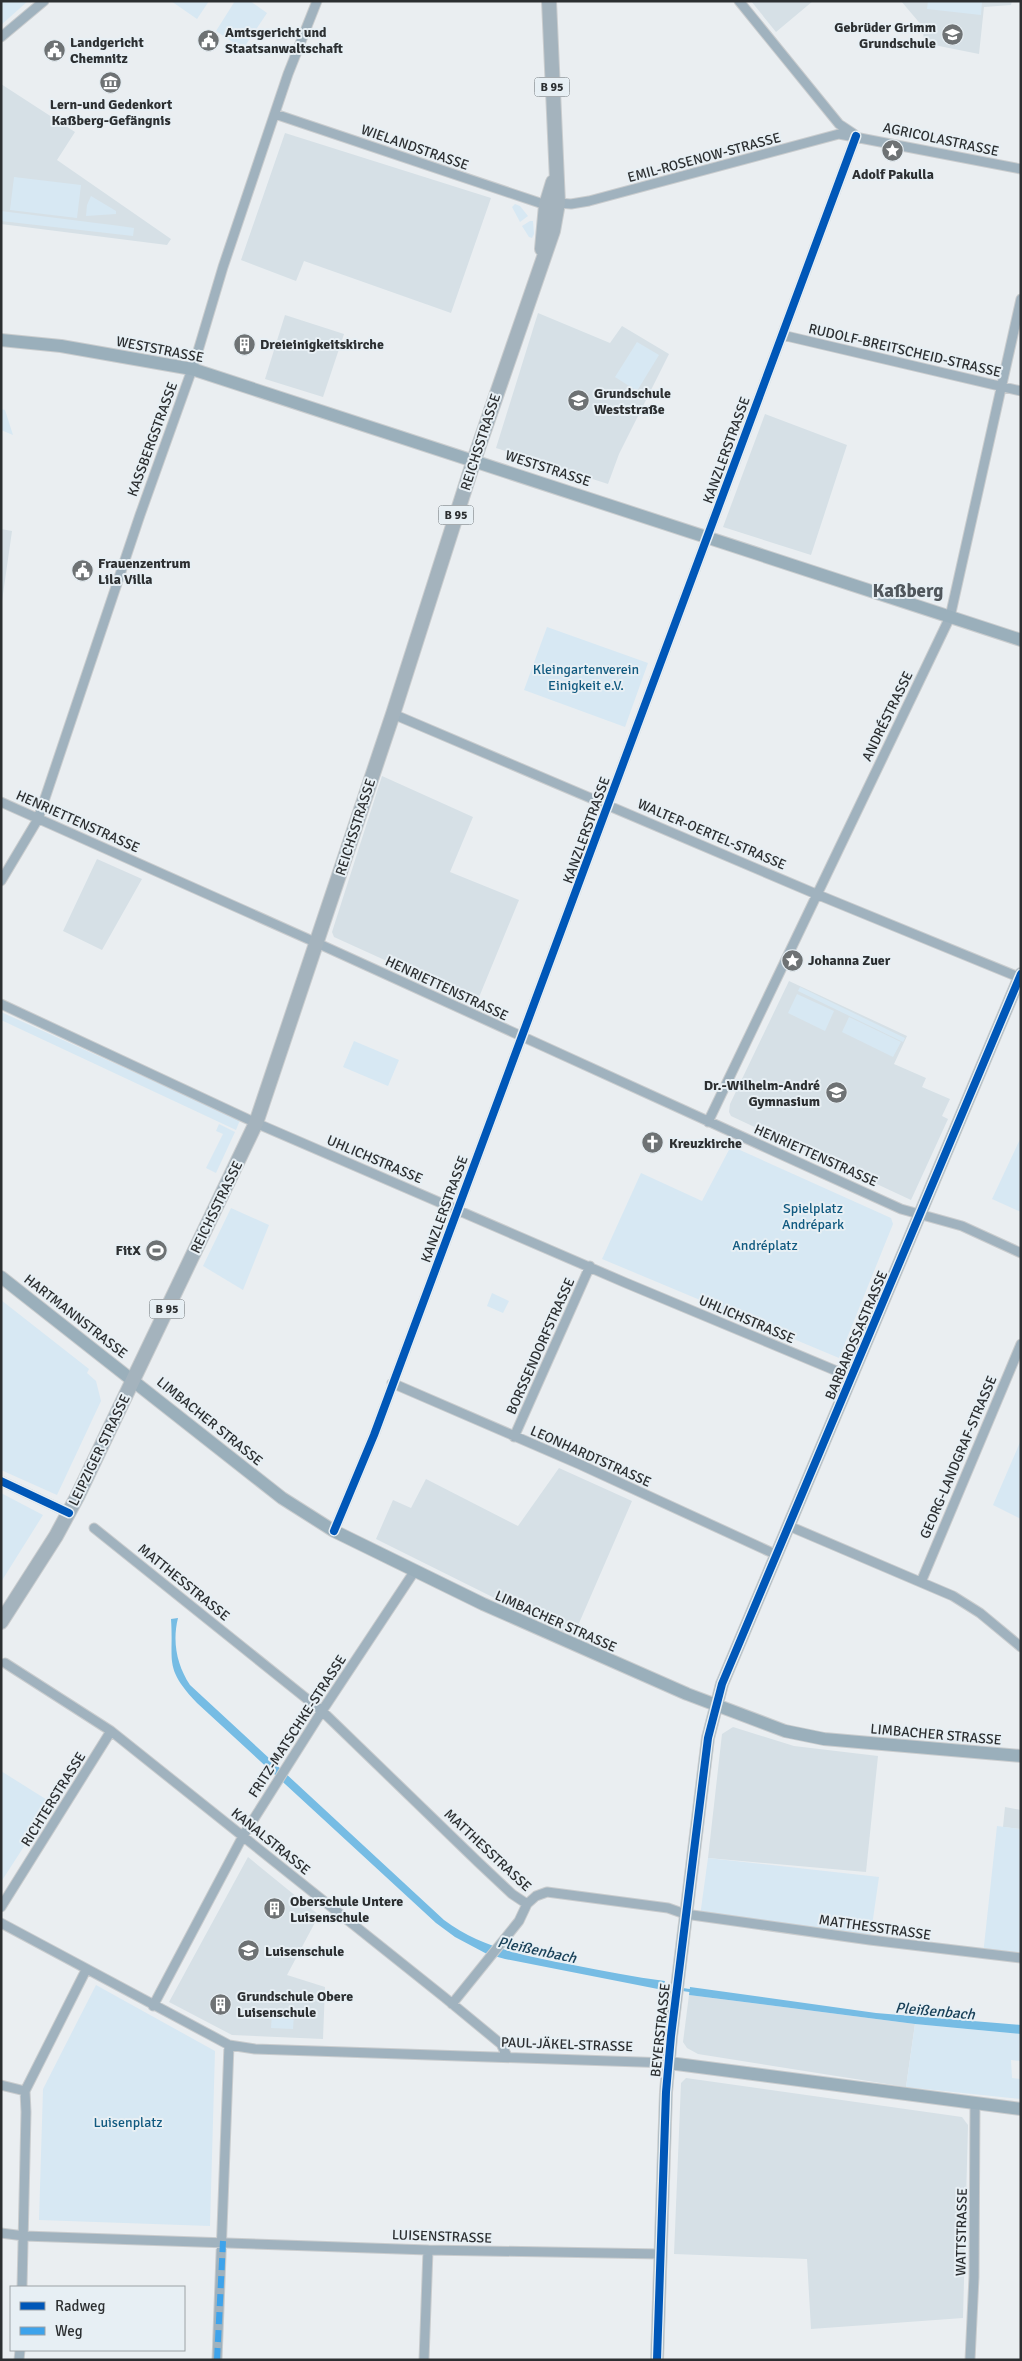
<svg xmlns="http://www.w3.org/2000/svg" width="1022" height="2361" viewBox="0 0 1022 2361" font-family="Signika,sans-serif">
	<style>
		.built { fill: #d6e0e6 }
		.green { fill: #d7e8f3 }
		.water { fill: #76bce4 }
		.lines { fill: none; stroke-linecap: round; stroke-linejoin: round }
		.stream { stroke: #76bce4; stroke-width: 3 }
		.street-casing { stroke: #c9ccce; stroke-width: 11 }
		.secondary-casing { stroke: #c9ccce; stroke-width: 14 }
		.primary-casing { stroke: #c9ccce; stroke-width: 16 }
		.street { stroke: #a0b2be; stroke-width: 9 }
		.secondary { stroke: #9aafbb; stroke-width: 12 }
		.primary { stroke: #a4b3bd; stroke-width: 14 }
		.quiet { stroke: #3ea3eb; stroke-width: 6; stroke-dasharray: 12 6; stroke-linecap: butt }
		.cycleway-casing { stroke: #e7eff4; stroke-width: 11 }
		.cycleway { stroke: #0057b8; stroke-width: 8 }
		.labels { text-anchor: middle; stroke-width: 4; stroke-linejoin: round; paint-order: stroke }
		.shield { fill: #e7eff4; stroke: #64696c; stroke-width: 1 }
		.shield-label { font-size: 12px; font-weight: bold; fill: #2c2f31 }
		.poi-label { font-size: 14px; font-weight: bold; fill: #2c2f31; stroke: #e7eff4; text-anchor: start }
		.street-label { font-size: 14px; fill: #2c2f31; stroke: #e7eff4 }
		.park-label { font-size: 14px; fill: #115a80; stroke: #e7eff4 }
		.water-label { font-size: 15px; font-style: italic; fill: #194159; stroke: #e7eff4 }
		.district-label { font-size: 19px; font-weight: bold; fill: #51575c; stroke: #e7eff4 }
	</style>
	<rect width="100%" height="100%" fill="#eaeef1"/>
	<path class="built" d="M751 1H813L776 32Z
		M901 1H1012L1011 5 984 7 979 54 924 43 923 27Z
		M1 84 75 132 57 160 171 239 167 245 1 224Z
		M285 133 491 198 451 313 304 261 296 281 241 260Z
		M538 313 610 343 622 326 669 354 619 454 608 484 496 448Z
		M285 315 344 334 323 397 265 379Z
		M765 414 847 445 811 555 723 527Z
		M1 529 12 531 1 608Z
		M382 776 473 817 450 872 519 900 477 1002 334 937 332 932Z
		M97 859 142 879 102 950 63 931Z
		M789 981 907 1036 894 1064 926 1078 922 1087 950 1099 942 1116 948 1119 911 1200 731 1116 729 1112 730 1104Z
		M559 1468 632 1501 573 1637 376 1539 393 1500 411 1508 426 1479 518 1526Z
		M733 1727 794 1746 878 1756 866 1872 708 1858 722 1734Z
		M1005 1807 1021 1810V1829L1003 1827Z
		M248 1857 319 1915 287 1975 325 1987 323 2039 232 2035 169 2002Z
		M689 1995 915 2024 906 2087 698 2054 687 2048 683 2042Z
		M686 2078 962 2117 968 2125 963 2318 811 2329 807 2259 674 2254 681 2083Z"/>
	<path class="green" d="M1 1H28L1 25Z
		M171 1H209L197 19Z
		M235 1H250L267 13 243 49 216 31Z
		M928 1H982L981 15 927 9Z
		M14 177 81 185 77 218 10 210Z
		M91 196 116 211V214L86 216 87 205Z
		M515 204 520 206 528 216 520 222 512 207Z
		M1 211 120 226 134 228 133 236 1 221Z
		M530 221H533L534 234 532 238 529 237 522 226Z
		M637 342 659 355 637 391 615 377Z
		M1 409 5 410 13 435 1 430Z
		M547 627 648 663 625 727 524 690Z
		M800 987 905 1038 903 1042 798 991Z
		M797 994 834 1011 825 1031 788 1013Z
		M1 1012 240 1120 236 1130 1 1020Z
		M849 1017 901 1042 893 1057 842 1032Z
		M354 1041 399 1060 388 1086 343 1067Z
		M219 1124 235 1132 216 1173 206 1168 223 1134 216 1131Z
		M1021 1137V1212L992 1199Z
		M731 1146 891 1218 893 1224 839 1358 602 1259 641 1173 702 1201Z
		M231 1208 269 1225 243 1290 203 1266Z
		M492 1293 509 1301 503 1313 487 1306Z
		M1 1300 89 1369 87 1373 96 1381 101 1401 57 1495 1 1470Z
		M1021 1440V1519L993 1505Z
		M1 1493 43 1515 1 1582Z
		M1 1771 52 1803 1 1882Z
		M997 1826 1021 1829V1958L983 1955Z
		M708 1858 879 1877 870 1940 700 1916Z
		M96 1985 215 2051 210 2226 39 2220 43 2089Z
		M272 2013 294 2015 293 2029 271 2028Z
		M915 2024 1021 2034V2061L1011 2060 1012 2078 1021 2079V2099L906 2087Z"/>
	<path class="water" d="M178 1618C172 1642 177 1665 190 1685L444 1920C483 1949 527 1956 573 1965 604 1971 634 1977 665 1981L663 1990 505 1959 487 1954 455 1937 436 1923 197 1703C163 1667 174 1662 171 1619Z
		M690 1987 876 2013 1021 2025V2034L915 2024 689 1995Z"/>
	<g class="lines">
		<path class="stream" d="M679 1989 693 1991"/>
		<defs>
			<path id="street" d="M739 1 839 124 854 134
				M1 37 44 1
				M275 114 546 205
				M558 203 571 204 589 201 839 134 1021 169
				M782 335 1021 391
				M393 714 816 894 1021 978
				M1 802 317 943 901 1209 962 1226 1021 1253
				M1 881 38 819 140 515 195 361 223 267 288 74 317 1
				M1 1004 256 1123 626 1283 851 1377
				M708 1122 950 617 1021 299
				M392 1383 579 1464 777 1555
				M514 1437 590 1266
				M1 1481 69 1513
				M789 1526 953 1596 980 1613 1021 1647
				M94 1528 322 1711 478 1862 512 1894 527 1904
				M334 1531 374 1435 856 136
				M921 1582 1021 1344
				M5 1663 111 1731 444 1997 501 2044 507 2056
				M1 1907 111 1731
				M1 1923 229 2045 255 2049 669 2063
				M452 2004 519 1921 527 1904 536 1896 547 1892 668 1908 685 1914 870 1940 1021 1958
				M153 2006 243 1836 322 1711 414 1572
				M1 2085 25 2091
				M1 2233 24 2236 428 2250 661 2254
				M22 2287 26 2112 25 2091 86 1970
				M19 2360 20 2350
				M217 2360 229 2045
				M424 2360 428 2250
				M970 2360 974 2277 975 2104"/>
			<path id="secondary" d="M1 340 61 346 192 369 1021 640
				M1 1277 282 1498 334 1531 483 1604 687 1694 785 1731 824 1739 1021 1756
				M669 2063 1021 2109
				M657 2360 666 2092 671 2036 708 1738 722 1684 1021 974"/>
			<path id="primary" d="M542 249 546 205 553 182
				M1 1622 56 1536 77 1497 256 1123 393 714 474 460 553 231 558 203 549 1"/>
		</defs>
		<use href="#street" class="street-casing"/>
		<use href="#secondary" class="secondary-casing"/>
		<use href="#primary" class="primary-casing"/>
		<use href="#street" class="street"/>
		<use href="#secondary" class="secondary"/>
		<use href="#primary" class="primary"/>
		<path class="quiet" d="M217 2360 223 2241"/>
		<defs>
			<path id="cycleway" d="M1 1481 69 1513
				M334 1531 374 1435 856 136
				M657 2360 666 2092 671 2036 708 1738 722 1684 1021 974"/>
		</defs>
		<use href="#cycleway" class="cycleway-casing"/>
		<use href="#cycleway" class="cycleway"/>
	</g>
	<defs>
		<symbol id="school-disc" viewBox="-11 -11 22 22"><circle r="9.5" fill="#6e7274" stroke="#e7eff4"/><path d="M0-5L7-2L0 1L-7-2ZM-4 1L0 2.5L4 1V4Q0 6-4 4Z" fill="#fff"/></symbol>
		<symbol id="civic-disc" viewBox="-11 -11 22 22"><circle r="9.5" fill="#6e7274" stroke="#e7eff4"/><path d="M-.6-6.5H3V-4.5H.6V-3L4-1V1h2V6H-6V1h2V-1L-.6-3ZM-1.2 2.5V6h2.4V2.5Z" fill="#fff"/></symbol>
		<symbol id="museum-disc" viewBox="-11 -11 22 22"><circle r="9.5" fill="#6e7274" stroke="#e7eff4"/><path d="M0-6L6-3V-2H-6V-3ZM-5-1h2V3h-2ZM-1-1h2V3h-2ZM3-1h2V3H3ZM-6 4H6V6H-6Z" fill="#fff"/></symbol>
		<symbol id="sight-disc" viewBox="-11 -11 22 22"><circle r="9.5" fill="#6e7274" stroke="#e7eff4"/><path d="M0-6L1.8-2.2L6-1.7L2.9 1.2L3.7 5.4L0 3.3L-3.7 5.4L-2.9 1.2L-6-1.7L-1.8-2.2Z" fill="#fff"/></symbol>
		<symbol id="building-disc" viewBox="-11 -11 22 22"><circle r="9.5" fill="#6e7274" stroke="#e7eff4"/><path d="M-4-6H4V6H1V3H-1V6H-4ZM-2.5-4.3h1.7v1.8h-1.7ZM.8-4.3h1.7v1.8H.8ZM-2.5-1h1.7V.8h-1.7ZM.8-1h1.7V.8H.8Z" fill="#fff"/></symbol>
		<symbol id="church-disc" viewBox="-11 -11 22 22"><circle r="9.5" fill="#6e7274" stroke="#e7eff4"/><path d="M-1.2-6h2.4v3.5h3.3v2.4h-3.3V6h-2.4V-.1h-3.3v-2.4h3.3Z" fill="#fff"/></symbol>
		<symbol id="stadium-disc" viewBox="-11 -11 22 22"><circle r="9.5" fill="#6e7274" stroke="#e7eff4"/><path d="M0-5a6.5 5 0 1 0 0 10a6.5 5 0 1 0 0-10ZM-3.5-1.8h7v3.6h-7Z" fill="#fff"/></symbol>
	</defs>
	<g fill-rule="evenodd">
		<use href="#school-disc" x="940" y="22" width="25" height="25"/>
		<use href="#civic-disc" x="196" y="28" width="25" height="25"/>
		<use href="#civic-disc" x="42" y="38" width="25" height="25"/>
		<use href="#museum-disc" x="98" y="70" width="25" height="25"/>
		<use href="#sight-disc" x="880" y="138" width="25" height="25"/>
		<use href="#building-disc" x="232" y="332" width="25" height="25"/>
		<use href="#school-disc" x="566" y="388" width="25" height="25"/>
		<use href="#civic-disc" x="70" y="558" width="25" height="25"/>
		<use href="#sight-disc" x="780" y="948" width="25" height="25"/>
		<use href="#school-disc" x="824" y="1080" width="25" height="25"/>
		<use href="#church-disc" x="640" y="1130" width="25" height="25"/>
		<use href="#stadium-disc" x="144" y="1238" width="25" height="25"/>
		<use href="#building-disc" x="262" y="1896" width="25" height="25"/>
		<use href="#school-disc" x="236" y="1938" width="25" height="25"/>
		<use href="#building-disc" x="208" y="1992" width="25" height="25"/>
	</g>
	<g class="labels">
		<g class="shield">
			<rect x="534.5" y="77.5" width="35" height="19" rx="4"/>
			<rect x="438.5" y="505.5" width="35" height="19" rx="4"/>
			<rect x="149.5" y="1299.5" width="35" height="19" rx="4"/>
		</g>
		<g class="shield-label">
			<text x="552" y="91">B 95</text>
			<text x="456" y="519">B 95</text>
			<text x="167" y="1313">B 95</text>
		</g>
		<g class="poi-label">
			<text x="936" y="32" text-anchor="end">Gebrüder Grimm<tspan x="936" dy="16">Grundschule</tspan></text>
			<text x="225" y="37">Amtsgericht und<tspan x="225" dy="16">Staatsanwaltschaft</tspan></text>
			<text x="70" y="47">Landgericht<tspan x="70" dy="16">Chemnitz</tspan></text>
			<text x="111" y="109" text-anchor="middle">Lern-und Gedenkort<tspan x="111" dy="16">Kaßberg-Gefängnis</tspan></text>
			<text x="893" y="179" text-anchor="middle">Adolf Pakulla</text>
			<text x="260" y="349">Dreieinigkeitskirche</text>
			<text x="594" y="398">Grundschule<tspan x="594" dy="16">Weststraße</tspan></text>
			<text x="98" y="568">Frauenzentrum<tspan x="98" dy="16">Lila Villa</tspan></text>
			<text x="808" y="965">Johanna Zuer</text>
			<text x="820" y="1090" text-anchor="end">Dr.-Wilhelm-André<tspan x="820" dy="16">Gymnasium</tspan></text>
			<text x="669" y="1148">Kreuzkirche</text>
			<text x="141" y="1255" text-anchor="end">FitX</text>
			<text x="290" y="1906">Oberschule Untere<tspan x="290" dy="16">Luisenschule</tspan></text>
			<text x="265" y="1956">Luisenschule</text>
			<text x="237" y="2001">Grundschule Obere<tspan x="237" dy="16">Luisenschule</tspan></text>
		</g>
		<g class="street-label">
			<text transform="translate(941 139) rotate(12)" y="5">AGRICOLASTRASSE</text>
			<text transform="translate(415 147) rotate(19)" y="5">WIELANDSTRASSE</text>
			<text transform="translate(704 157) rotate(-15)" y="5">EMIL-ROSENOW-STRASSE</text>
			<text transform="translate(160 349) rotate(11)" y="5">WESTSTRASSE</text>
			<text transform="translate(905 350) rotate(13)" y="5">RUDOLF-BREITSCHEID-STRASSE</text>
			<text transform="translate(152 439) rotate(-70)" y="5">KASSBERGSTRASSE</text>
			<text transform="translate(480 442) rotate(-72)" y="5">REICHSSTRASSE</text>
			<text transform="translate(726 450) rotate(-70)" y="5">KANZLERSTRASSE</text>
			<text transform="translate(548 468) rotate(18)" y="5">WESTSTRASSE</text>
			<text transform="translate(887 716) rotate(-64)" y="5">ANDRÉSTRASSE</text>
			<text transform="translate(78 821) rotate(24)" y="5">HENRIETTENSTRASSE</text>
			<text transform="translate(355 827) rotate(-72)" y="5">REICHSSTRASSE</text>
			<text transform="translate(586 830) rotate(-70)" y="5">KANZLERSTRASSE</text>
			<text transform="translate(712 834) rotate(23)" y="5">WALTER-OERTEL-STRASSE</text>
			<text transform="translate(447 988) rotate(25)" y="5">HENRIETTENSTRASSE</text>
			<text transform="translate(816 1155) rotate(24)" y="5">HENRIETTENSTRASSE</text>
			<text transform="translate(375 1159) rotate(23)" y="5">UHLICHSTRASSE</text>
			<text transform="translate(216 1207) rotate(-64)" y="5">REICHSSTRASSE</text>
			<text transform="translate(444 1209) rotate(-70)" y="5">KANZLERSTRASSE</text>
			<text transform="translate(76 1316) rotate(38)" y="5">HARTMANNSTRASSE</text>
			<text transform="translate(747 1319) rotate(23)" y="5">UHLICHSTRASSE</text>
			<text transform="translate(856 1335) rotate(-67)" y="5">BARBAROSSASTRASSE</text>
			<text transform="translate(540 1346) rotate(-66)" y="5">BORSSENDORFSTRASSE</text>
			<text transform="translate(210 1421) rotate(39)" y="5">LIMBACHER STRASSE</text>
			<text transform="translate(99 1450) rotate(-64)" y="5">LEIPZIGER STRASSE</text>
			<text transform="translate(591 1456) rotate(24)" y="5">LEONHARDTSTRASSE</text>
			<text transform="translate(958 1457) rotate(-67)" y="5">GEORG-LANDGRAF-STRASSE</text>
			<text transform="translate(184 1582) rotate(39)" y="5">MATTHESSTRASSE</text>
			<text transform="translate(556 1621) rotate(24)" y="5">LIMBACHER STRASSE</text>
			<text transform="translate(297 1726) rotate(-57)" y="5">FRITZ-MATSCHKE-STRASSE</text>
			<text transform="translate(936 1734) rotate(5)" y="5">LIMBACHER STRASSE</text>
			<text transform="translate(53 1799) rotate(-58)" y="5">RICHTERSTRASSE</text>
			<text transform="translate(271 1841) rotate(39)" y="5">KANALSTRASSE</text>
			<text transform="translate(488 1850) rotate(43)" y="5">MATTHESSTRASSE</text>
			<text transform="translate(875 1927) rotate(8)" y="5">MATTHESSTRASSE</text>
			<text transform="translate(660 2030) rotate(-84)" y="5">BEYERSTRASSE</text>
			<text transform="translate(567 2044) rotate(2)" y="5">PAUL-JÄKEL-STRASSE</text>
			<text transform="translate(961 2232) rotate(-89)" y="5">WATTSTRASSE</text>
			<text transform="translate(442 2236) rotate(2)" y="5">LUISENSTRASSE</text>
		</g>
		<g class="park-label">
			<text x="586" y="674">Kleingartenverein<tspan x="586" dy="16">Einigkeit e.V.</tspan></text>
			<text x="813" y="1213">Spielplatz<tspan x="813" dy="16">Andrépark</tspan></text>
			<text x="765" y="1250">Andréplatz</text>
			<text x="128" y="2127">Luisenplatz</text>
		</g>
		<g class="water-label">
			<text transform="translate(537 1950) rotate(12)" y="5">Pleißenbach</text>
			<text transform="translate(935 2011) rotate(5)" y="5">Pleißenbach</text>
		</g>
		<g class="district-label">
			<text x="908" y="597">Kaßberg</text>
		</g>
	</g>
	<rect width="1022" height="2361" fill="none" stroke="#2c2f31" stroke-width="5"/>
	<rect x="10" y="2286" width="175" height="65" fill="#e7eff4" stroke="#9ca2a6"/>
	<rect x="20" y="2302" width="25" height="8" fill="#0057b8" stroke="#9ca2a6"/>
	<text x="55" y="2311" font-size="15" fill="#2c2f31">Radweg</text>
	<rect x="20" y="2327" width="25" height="8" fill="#3ea3eb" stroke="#9ca2a6"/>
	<text x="55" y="2336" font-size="15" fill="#2c2f31">Weg</text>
</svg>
